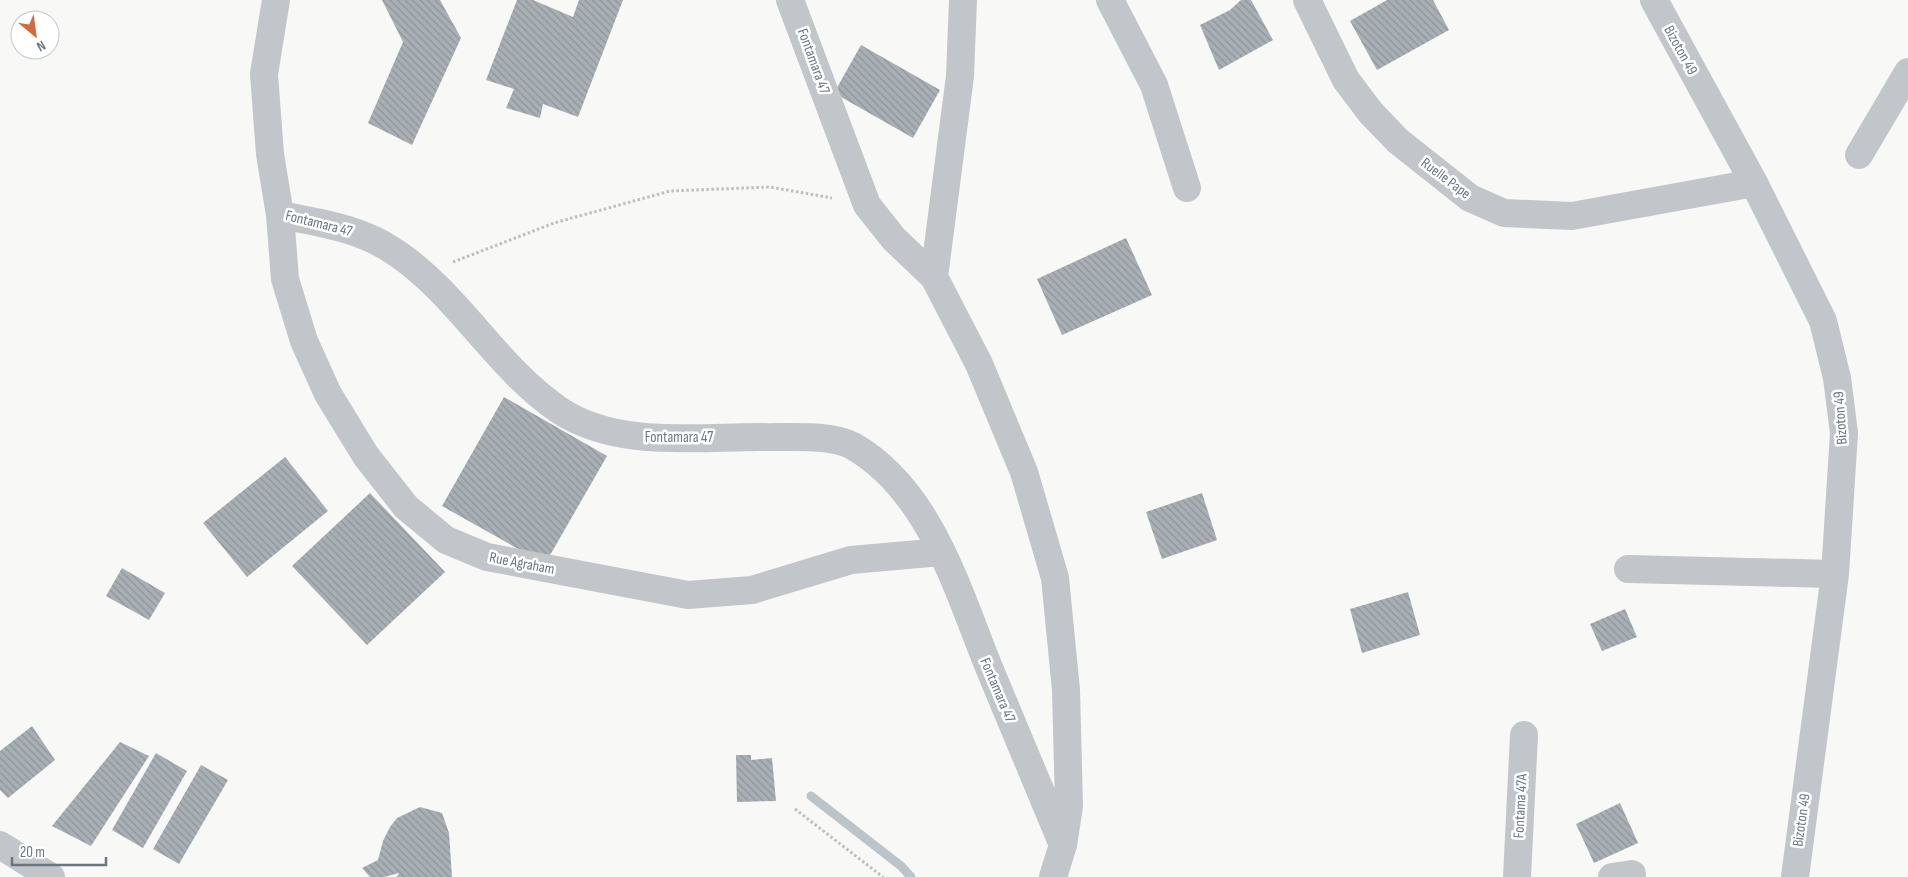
<svg xmlns="http://www.w3.org/2000/svg" width="1908" height="877" viewBox="0 0 1908 877" font-family="'Sofia Sans Condensed',sans-serif">
	<style>
		.lines { fill: none; stroke-linecap: round; stroke-linejoin: round }
		.stream { stroke: #bbc4c8; stroke-width: 9 }
		.building { fill: url(#building-back-hatch) }
		.path { stroke: #bcbec0; stroke-width: 3; stroke-dasharray: 2.5 2.5; stroke-linecap: butt }
		.minor { stroke: #c2c5c9; stroke-width: 28 }
		.labels { text-anchor: middle; stroke-width: 5; stroke-linejoin: round; paint-order: stroke }
		.street-label { font-size: 15px; fill: #6a7683; stroke: #fff }
	</style>
	<defs>
		<pattern id="building-back-hatch" width="6" height="6" patternUnits="userSpaceOnUse" patternTransform="scale(1.25)"><rect width="6" height="6" fill="#a9b0b5"/><path d="M-1 5l2 2M0 0l6 6M5-1l2 2" fill="none" stroke="#8e9499"/></pattern>
	</defs>
	<rect width="100%" height="100%" fill="#f8f8f6"/>
	<g class="lines">
		<path class="stream" d="M811 796 901 866 911 877"/>
	</g>
	<path class="building" d="M382 0H440L461 38 412 145 368 123 403 42Z
		M517 0H533L573 17 579 0H623L578 117 543 104 540 118 506 108 514 89 486 80Z
		M1241 0H1251L1273 40 1219 70 1200 25 1230 10Z
		M1387 0H1433L1449 30 1377 70 1350 21Z
		M861 45 940 90 913 138 834 93Z
		M1126 238 1152 295 1062 335 1037 279Z
		M504 397 607 456 545 564 442 506Z
		M285 457 328 511 247 577 203 523Z
		M370 493 445 572 367 645 292 566Z
		M1202 493 1217 540 1162 559 1146 512Z
		M122 568 165 593 149 620 106 596Z
		M1408 592 1420 635 1362 653 1350 609Z
		M1625 609 1637 637 1602 651 1590 624Z
		M32 726 55 760 8 798 0 790V751Z
		M120 742 149 756 91 846 52 826Z
		M156 753 187 771 143 848 112 830Z
		M736 755H751V760L772 758 776 801 737 802Z
		M201 765 228 780 179 864 153 849Z
		M1620 803 1638 843 1594 863 1576 824Z
		M420 807 442 813 449 833 452 877H397L399 873 384 877H370L362 868 378 860 383 841 390 827 397 818Z"/>
	<g class="lines">
		<path class="path" d="M453 262 554 223 670 191 770 187 832 198
			M795 809 883 877"/>
		<path class="minor" d="M276 0 264 74 270 154 280 215C320 223 360 228 395 252 458 294 496 367 559 410 616 448 694 437 760 437 786 438 829 433 853 446 931 491 958 592 990 670 1014 728 1038 786 1063 845
			M790 0 867 205 894 239 934 277 979 364 1024 472 1055 578 1066 690 1069 806 1063 845 1053 877
			M1110 0 1154 85 1187 188
			M1307 0 1346 80 1371 113 1398 141 1470 198 1504 213 1572 216 1754 183
			M1654 0 1754 183 1823 321 1837 378 1844 433 1835 574 1795 877
			M1859 155 1908 72
			M280 215 285 279 304 341 328 394 366 456 406 507 446 540 487 557 688 595 752 590 851 560 941 552
			M934 277 960 76 963 0
			M1628 569 1835 574
			M0 845 51 877
			M1517 877 1524 735
			M1612 877 1632 874"/>
	</g>
	<g class="labels">
		<g class="street-label">
			<text transform="translate(1681 50) rotate(61)" y="5">Bizoton 49</text>
			<text transform="translate(814 61) rotate(70)" y="5">Fontamara 47</text>
			<text transform="translate(1446 178) rotate(37)" y="5">Ruelle Pape</text>
			<text transform="translate(319 223) rotate(14)" y="5">Fontamara 47</text>
			<text transform="translate(1840 418) rotate(-94)" y="5">Bizoton 49</text>
			<text x="679" y="442">Fontamara 47</text>
			<text transform="translate(522 563) rotate(11)" y="5">Rue Agraham</text>
			<text transform="translate(998 690) rotate(67)" y="5">Fontamara 47</text>
			<text transform="translate(1520 806) rotate(-87)" y="5">Fontama 47A</text>
			<text transform="translate(1801 820) rotate(-82)" y="5">Bizoton 49</text>
		</g>
	</g>
	<g transform="translate(35 35) rotate(151)"><circle r="24" fill="#ffffff" stroke="#c3c8cd"/>
	<path d="M0-4L9 19L0 12L-9 19Z" fill="#d26c3c"/>
	<text y="-8" font-size="14" font-weight="bold" text-anchor="middle" fill="#6a7683">N</text>
	</g>
	<path d="M12 857v8h94v-8" fill="none" stroke="#6a7683" stroke-width="2.5"/>
	<text x="20" y="857" font-size="15" fill="#6a7683" stroke="#ffffff" stroke-width="4" paint-order="stroke">20 m</text>
</svg>
